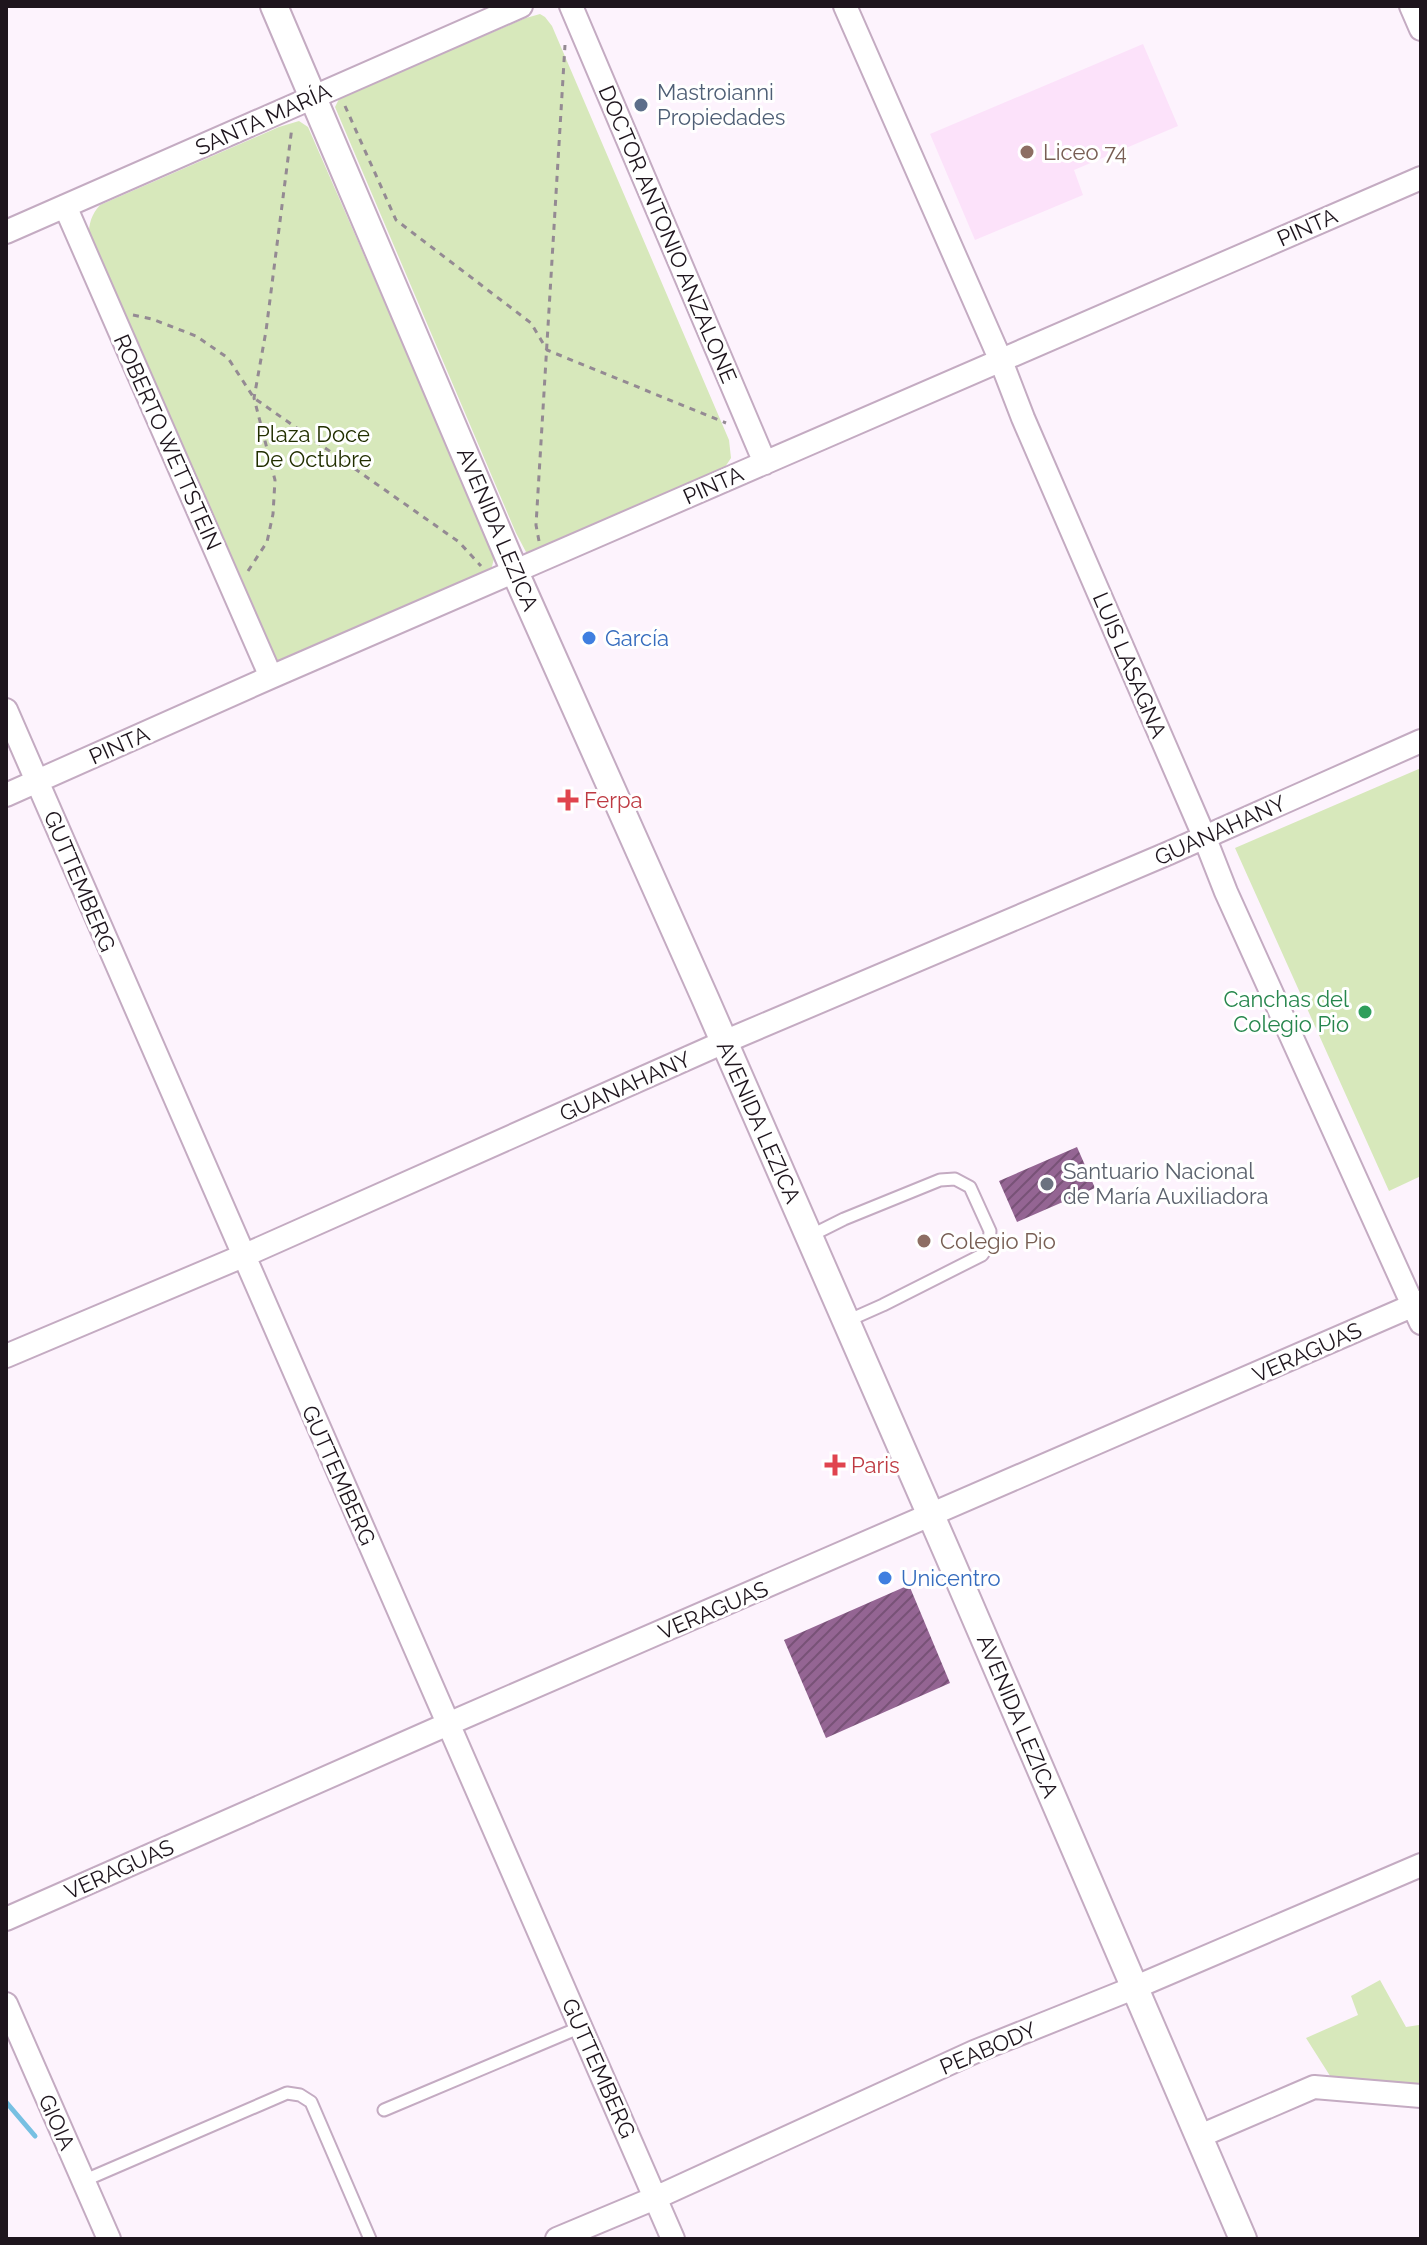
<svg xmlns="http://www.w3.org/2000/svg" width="1427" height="2245" viewBox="0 0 1427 2245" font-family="Raleway,sans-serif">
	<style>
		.built { fill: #fce2fa }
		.green { fill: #d7e8bb }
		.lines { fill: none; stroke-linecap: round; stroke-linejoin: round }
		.stream { stroke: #77c0e2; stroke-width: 5 }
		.building { fill: url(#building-hatch) }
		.service-casing { stroke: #c4abc2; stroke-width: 15 }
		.minor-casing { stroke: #c4abc2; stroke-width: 26 }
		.tertiary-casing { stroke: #c4abc2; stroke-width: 30 }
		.path { stroke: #948a93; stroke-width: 3; stroke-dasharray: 6 6; stroke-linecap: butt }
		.service { stroke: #fff; stroke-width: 11 }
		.minor { stroke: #fff; stroke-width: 22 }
		.tertiary { stroke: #fff; stroke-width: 26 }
		.service-dot { fill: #5c6f8a; stroke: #fff; stroke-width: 3 }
		.education-dot { fill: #8d6e63; stroke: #fff; stroke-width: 3 }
		.shop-dot { fill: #3f7fe0; stroke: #fff; stroke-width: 3 }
		.health-dot { fill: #e0444e; stroke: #fff; stroke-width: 3 }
		.leisure-dot { fill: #2e9e5b; stroke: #fff; stroke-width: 3 }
		.worship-dot { fill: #6b7280; stroke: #fff; stroke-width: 3 }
		.labels { text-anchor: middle; stroke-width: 6; stroke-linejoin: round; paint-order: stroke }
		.service-label { font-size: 22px; fill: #4e5e75; stroke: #fff; text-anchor: start }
		.street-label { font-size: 22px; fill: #1e151d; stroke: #fff }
		.education-label { font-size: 22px; fill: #785e54; stroke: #fff; text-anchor: start }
		.park-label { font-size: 22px; fill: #222f00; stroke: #fff }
		.shop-label { font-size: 22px; fill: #366cbe; stroke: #fff; text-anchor: start }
		.health-label { font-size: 22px; fill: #be3a42; stroke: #fff; text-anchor: start }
		.leisure-label { font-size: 22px; fill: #27864d; stroke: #fff; text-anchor: end }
		.worship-label { font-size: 22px; fill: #5b616d; stroke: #fff; text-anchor: start }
	</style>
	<defs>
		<pattern id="building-hatch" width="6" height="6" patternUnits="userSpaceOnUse" patternTransform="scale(2)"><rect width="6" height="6" fill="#946593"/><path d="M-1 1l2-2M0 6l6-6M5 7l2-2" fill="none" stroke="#785277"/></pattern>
	</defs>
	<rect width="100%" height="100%" fill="#fdf3fd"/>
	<path class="built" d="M1143 44 1178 126 1074 170 1083 195 975 240 930 134Z"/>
	<path class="green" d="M540 14 545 17 552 26 729 440 731 458 723 470 535 554 526 552 516 533 335 107 339 99 344 95 526 18Z
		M299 121 308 127 495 555 491 570 282 662 274 659 89 242C88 227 90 216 100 205L279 127Z
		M1421 768V1176L1389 1191 1235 848Z
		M1380 1980 1406 2027 1419 2025 1421 2027V2090L1332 2079 1306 2038 1358 2015 1351 1996Z"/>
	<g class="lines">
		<path class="stream" d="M6 2102 35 2136"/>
	</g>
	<path class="building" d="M1077 1147 1095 1188 1017 1222 999 1181Z
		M909 1585 950 1683 826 1738 784 1640Z"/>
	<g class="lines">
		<defs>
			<path id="service" d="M810 1236 844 1219 940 1180 955 1179 970 1187 990 1231 989 1245 982 1255 883 1305 847 1321
				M384 2110 581 2027
				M83 2181 287 2093 300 2095 311 2102 370 2239"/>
			<path id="minor" d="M571 6 765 463
				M845 6 1001 361 1023 418 1204 836 1226 892 1421 1323
				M1411 6 1421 29
				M65 206 271 677
				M6 232 521 6
				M6 710 673 2239
				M6 795 271 677 1421 178
				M6 1356 243 1256 724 1042 1169 853 1421 741
				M6 1919 448 1724 1421 1302
				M6 2004 109 2239
				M1200 2136 1314 2087 1421 2096
				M557 2239 655 2198 974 2052 1136 1987 1421 1865"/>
			<path id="tertiary" d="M274 6 515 572 705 998 950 1559 1243 2239"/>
		</defs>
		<use href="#service" class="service-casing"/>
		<use href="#minor" class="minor-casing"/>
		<use href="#tertiary" class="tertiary-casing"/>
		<path class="path" d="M345 106 396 220 531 323 547 350 726 423
			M133 315 152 319 196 336 228 358 254 398 459 542 481 566
			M539 541 536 525 565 45
			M248 571 267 542 273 514 275 480 254 398 266 331 292 127"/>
		<use href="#service" class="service"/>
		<use href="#minor" class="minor"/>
		<use href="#tertiary" class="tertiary"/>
	</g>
	<circle class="service-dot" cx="641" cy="105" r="8"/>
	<g class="education-dot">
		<circle cx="1027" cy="152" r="8"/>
		<circle cx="924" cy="1241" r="8"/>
	</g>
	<g class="shop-dot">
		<circle cx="589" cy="638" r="8"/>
		<circle cx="885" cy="1578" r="8"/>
	</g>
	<g class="health-dot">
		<path d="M564 788h8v8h8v8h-8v8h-8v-8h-8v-8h8z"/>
		<path d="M831 1453h8v8h8v8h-8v8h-8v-8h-8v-8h8z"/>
	</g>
	<circle class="leisure-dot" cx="1365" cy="1012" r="8"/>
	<circle class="worship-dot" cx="1047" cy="1184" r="8"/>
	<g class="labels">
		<g class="service-label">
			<text x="657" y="100">Mastroianni<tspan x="657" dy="25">Propiedades</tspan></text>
		</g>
		<g class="street-label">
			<text transform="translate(263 119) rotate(-24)" y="8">SANTA MARÍA</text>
			<text transform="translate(1307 227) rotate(-24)" y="8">PINTA</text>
			<text transform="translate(668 234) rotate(67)" y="8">DOCTOR ANTONIO ANZALONE</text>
			<text transform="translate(168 442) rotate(66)" y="8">ROBERTO WETTSTEIN</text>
			<text transform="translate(713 485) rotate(-24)" y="8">PINTA</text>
			<text transform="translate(498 529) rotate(67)" y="8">AVENIDA LEZICA</text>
			<text transform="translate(1130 665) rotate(67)" y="8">LUIS LASAGNA</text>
			<text transform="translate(119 745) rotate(-24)" y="8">PINTA</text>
			<text transform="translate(1220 830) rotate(-24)" y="8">GUANAHANY</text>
			<text transform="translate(80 881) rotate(67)" y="8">GUTTEMBERG</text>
			<text transform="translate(625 1086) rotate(-24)" y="8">GUANAHANY</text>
			<text transform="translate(759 1122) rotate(66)" y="8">AVENIDA LEZICA</text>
			<text transform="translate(1307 1352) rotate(-24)" y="8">VERAGUAS</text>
			<text transform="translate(339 1475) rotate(66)" y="8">GUTTEMBERG</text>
			<text transform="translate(713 1610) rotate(-23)" y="8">VERAGUAS</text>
			<text transform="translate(1018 1716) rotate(67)" y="8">AVENIDA LEZICA</text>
			<text transform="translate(119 1869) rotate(-24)" y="8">VERAGUAS</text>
			<text transform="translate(988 2048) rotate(-23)" y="8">PEABODY</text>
			<text transform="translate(599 2068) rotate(66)" y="8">GUTTEMBERG</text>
			<text transform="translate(57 2122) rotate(66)" y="8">GIOIA</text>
		</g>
		<g class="education-label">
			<text x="1043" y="160">Liceo 74</text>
			<text x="940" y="1249">Colegio Pio</text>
		</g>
		<g class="park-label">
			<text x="313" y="442">Plaza Doce<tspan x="313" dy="25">De Octubre</tspan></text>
		</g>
		<g class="shop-label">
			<text x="605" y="646">García</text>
			<text x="901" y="1586">Unicentro</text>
		</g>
		<g class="health-label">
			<text x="584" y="808">Ferpa</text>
			<text x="851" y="1473">Paris</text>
		</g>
		<g class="leisure-label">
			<text x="1349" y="1007">Canchas del<tspan x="1349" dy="25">Colegio Pio</tspan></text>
		</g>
		<g class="worship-label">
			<text x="1063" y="1179">Santuario Nacional<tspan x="1063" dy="25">de María Auxiliadora</tspan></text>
		</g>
	</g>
	<rect width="1427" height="2245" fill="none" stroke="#1e151d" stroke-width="16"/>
</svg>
